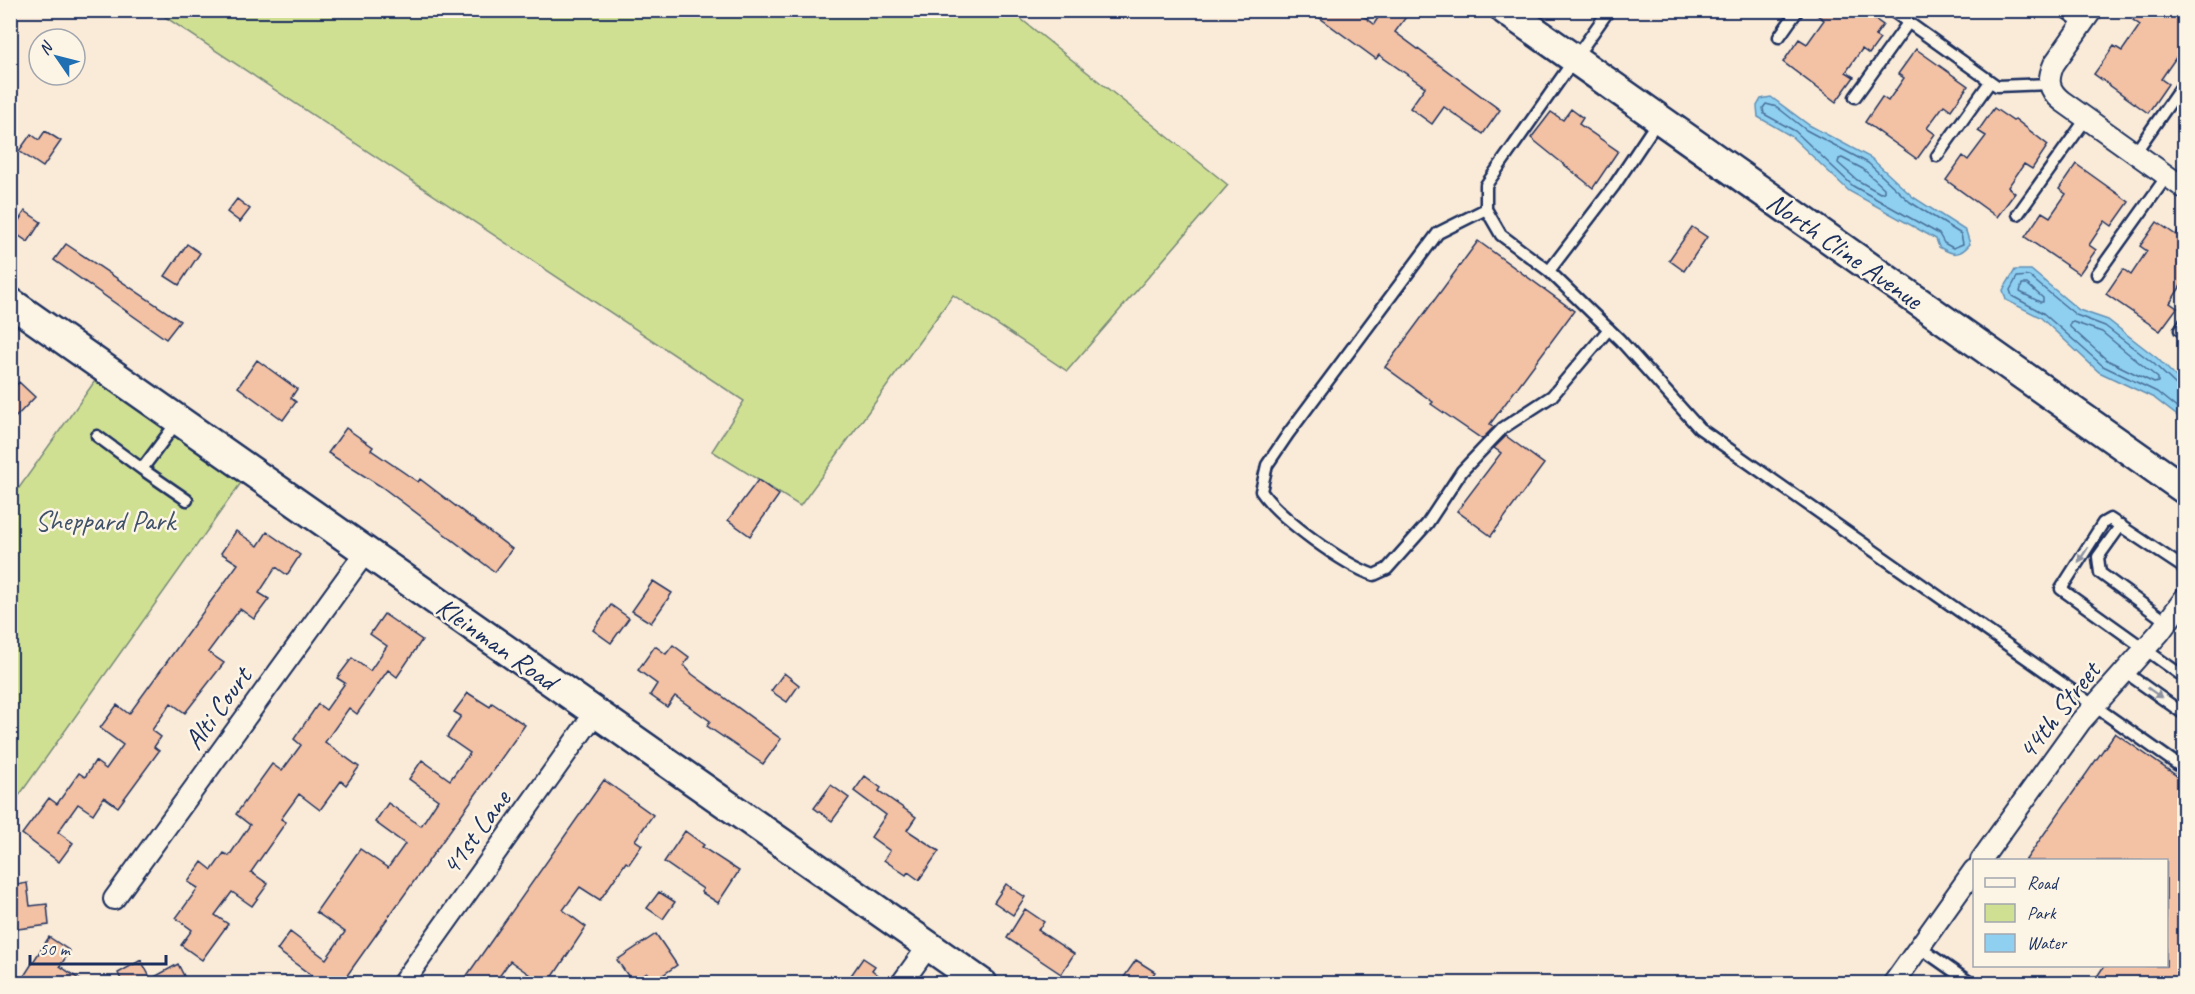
<svg xmlns="http://www.w3.org/2000/svg" width="2195" height="994" viewBox="0 0 2195 994" font-family="Caveat,sans-serif">
	<style>
		.green { fill: #d0e093; stroke: #768878; stroke-width: 1.5 }
		.water { fill: #8fd0f1; stroke: #6190b6; stroke-width: 1.5 }
		.lines { fill: none; stroke-linecap: round; stroke-linejoin: round }
		.shore { stroke: #496f99; stroke-width: 1.5 }
		.building { fill: #f3c1a4; stroke: #1b2f5e; stroke-width: 1.5 }
		.lane-casing { stroke: #1b2f5e; stroke-width: 15 }
		.street-casing { stroke: #1b2f5e; stroke-width: 24 }
		.secondary-casing { stroke: #1b2f5e; stroke-width: 33 }
		.lane { stroke: #fcf5e5; stroke-width: 10 }
		.street { stroke: #fcf5e5; stroke-width: 20 }
		.secondary { stroke: #fcf5e5; stroke-width: 28 }
		.oneway { fill: #8c92a2 }
		.labels { text-anchor: middle; stroke-width: 5; stroke-linejoin: round; paint-order: stroke }
		.street-label { font-size: 28px; fill: #1b2f5e; stroke: #fcf5e5 }
		.park-label { font-size: 28px; fill: #3f5269; stroke: #fcf5e5 }
	</style>
	<rect width="100%" height="100%" fill="#faebd8"/>
	<filter id="ink" filterUnits="userSpaceOnUse"><feTurbulence type="fractalNoise" baseFrequency=".0167" numOctaves="2"/><feDisplacementMap in="SourceGraphic" scale="12" xChannelSelector="R" yChannelSelector="G"/><feConvolveMatrix kernelMatrix="1 2 1 2 8 2 1 2 1" color-interpolation-filters="sRGB"/></filter>
	<g filter="url(#ink)">
		<path class="green" d="M156 11H1011L1228 185 1067 371 953 295 800 506 712 451 744 401Z
			M97 378 243 480 11 807V482L19 488Z"/>
		<path class="water" d="M1771 97 1809 125 1871 158 1913 197 1966 231 1970 244C1959 257 1953 255 1939 247L1936 239 1849 191 1791 136 1758 117 1757 106 1761 99Z
			M2015 270H2031L2079 310 2108 320 2157 358 2184 385V421L2154 398 2099 372 2040 317 2006 300 2003 290Z"/>
		<g class="lines">
			<path class="shore" d="M1766 104 1777 107 1806 130 1868 163 1910 202 1961 234 1963 244 1953 248 1944 243 1939 234 1853 186 1795 131 1764 114 1763 108Z
				M1842 158 1863 169 1884 188V192L1880 193 1857 180 1838 163 1839 159Z
				M2022 284H2027L2043 298V302H2040L2020 292Z
				M2073 322 2102 332 2158 378V382L2154 383 2107 360 2070 327V323Z
				M2184 389 2179 388 2153 363 2105 326 2076 315 2029 276 2017 277 2010 290 2012 296 2043 313 2103 366 2157 392 2184 414"/>
		</g>
		<path class="building" d="M1309 10H1355L1374 24 1383 10H1397L1406 17 1395 32 1500 110 1483 134 1444 107 1432 124 1410 108 1425 87 1379 55 1376 59Z
			M1810 10H1862L1883 25 1875 36 1880 39 1869 54 1862 49 1846 72 1854 77 1836 102 1783 62 1799 39 1807 44 1824 20Z
			M2140 10H2180L2184 14V46L2161 79 2168 84 2148 113 2094 74 2114 46 2122 51 2140 25 2133 20Z
			M1916 49 1968 86 1951 110 1944 105 1927 128 1935 134 1917 159 1865 122 1882 97 1888 101 1904 78 1898 74Z
			M1994 108 2013 121 2015 119 2048 145 2032 169 2024 164 2008 187 2015 193 1997 217 1946 180 1963 156 1968 160 1986 136 1978 131Z
			M1571 109 1583 118 1579 124 1618 151 1593 188 1531 138 1551 112 1563 120Z
			M45 131 61 141 43 167 19 151 31 134 39 140Z
			M2076 164 2129 202 2112 226 2105 221 2089 245 2096 250 2079 274 2025 237 2042 212 2050 217 2066 194 2059 189Z
			M237 199 250 209 240 222 227 212Z
			M25 211 41 222 28 242 12 231Z
			M2157 222 2176 235 2184 222V281L2170 303 2177 308 2160 331 2106 294 2123 269 2131 275 2147 251 2140 246Z
			M1692 227 1707 237 1684 271 1669 260Z
			M1478 241 1574 311 1490 424 1494 427 1482 439 1431 404 1433 402 1385 367Z
			M66 244 180 321 166 339 54 260Z
			M187 244 200 253 179 285 165 276Z
			M257 360 297 389 291 398 296 402 283 420 238 387Z
			M19 382 35 397 10 423V392Z
			M346 428 373 447 371 450 418 482 420 479 512 549 495 572 382 487 328 453Z
			M1506 436 1544 464 1491 536 1457 511 1501 453 1494 448Z
			M758 480 779 495 750 536 728 520Z
			M236 531 258 546 267 532 300 555 287 575 276 567 259 593 269 599 254 619 240 609 208 652 224 663 185 713 171 703 152 730 161 737 154 747 159 751 118 807 104 797 93 814 78 804 58 832 73 843 59 862 22 834 49 798 57 804 79 773 85 777 95 761 106 769 123 745 100 728 117 705 129 714 238 564 221 553Z
			M653 581 672 593 651 623 632 611Z
			M611 605 629 618 611 643 593 630Z
			M384 614 422 640 397 677 388 670 357 714 349 708 325 742 359 767 346 785 341 781 320 810 299 794 281 819 286 822 251 872 268 884 252 906 232 892 215 915 228 924 202 960 181 945 192 930 176 918 198 888 188 882 202 862 212 870 224 853 229 856 250 825 236 814 272 764 282 771 301 745 294 739 318 704 326 710 345 683 337 678 352 658 370 671 387 646 370 634Z
			M673 645 689 657 684 665 692 674 781 739 763 764 707 726 710 721 675 696 667 707 650 695 657 684 638 670 655 646 666 654Z
			M784 673 799 685 787 702 771 691Z
			M468 693 490 707 492 703 525 725 341 984H306L312 976 277 950 290 932 326 959 345 932 316 912 360 849 388 868 405 844 375 822 388 803 421 826 438 800 409 779 422 760 450 780 470 753 447 737 461 716 454 712Z
			M2115 733 2184 781V984H2092L2104 966H2166V861H2025Z
			M865 776 881 788 879 791 916 817 907 830 939 851 919 880 908 872 906 875 884 860 890 851 871 837 886 815 854 791Z
			M604 780 653 815 635 840 642 845 629 864 626 862 600 900 580 887 563 910 586 927 548 984H543L510 961 494 984H461Z
			M831 785 849 798 832 821 814 808Z
			M685 831 704 845 702 847 739 871 718 903 701 892 703 889 664 862Z
			M27 883 30 906 47 904 49 925 10 930V886Z
			M1006 884 1025 897 1013 915 994 902Z
			M659 892 675 902 663 919 647 908Z
			M1025 909 1044 922 1038 930 1074 954 1061 974 1007 938Z
			M656 934 677 965 653 982 647 973 633 983 617 960Z
			M49 937 70 951 60 966 86 984H35L24 976Z
			M863 958 875 966 872 970 889 984H845Z
			M141 960 151 979 178 964 188 984H123L118 973Z
			M1136 960 1155 972 1147 984H1133L1124 977Z"/>
		<g class="lines">
			<defs>
				<path id="lane" d="M1609 10 1486 185V209L1501 235 1549 271 1614 186 1659 119
					M1891 10 1997 86 2050 84
					M2063 10 2082 24
					M1779 37 1798 10
					M1855 97 1908 23
					M2135 153 2184 83
					M1937 156 1990 82
					M1486 209 1438 233 1288 434 1267 465 1261 491C1279 518 1344 565 1374 575L1387 569 1427 524 1462 471 1503 428 1552 396 1609 329
					M2018 214 2086 119
					M1549 271 1620 340 1699 428 2184 769
					M2097 274 2167 176
					M2180 330 2184 324
					M97 436 142 469 177 422
					M142 469 187 500
					M2121 525 2098 557 2100 573 2167 622
					M2184 568 2110 519 2103 523 2061 589 2184 677
					M2125 672 2184 714
					M1919 947 1972 984"/>
				<path id="street" d="M2092 10 2054 64C2047 80 2048 90 2062 101L2184 188
					M1981 860 2081 721 2160 632 2184 599
					M114 899 367 550
					M402 984 595 713
					M901 984 929 945
					M1893 984 1974 870"/>
				<path id="secondary" d="M1505 10 2184 489
					M10 302 983 984"/>
			</defs>
			<use href="#lane" class="lane-casing"/>
			<use href="#street" class="street-casing"/>
			<use href="#secondary" class="secondary-casing"/>
			<use href="#lane" class="lane"/>
			<use href="#street" class="street"/>
			<use href="#secondary" class="secondary"/>
		</g>
		<defs><path id="oneway-solid" d="M-6-.8H1V-3.2L6.5 0L1 3.2V.8H-6Z" transform="scale(1.5)"/></defs>
		<g class="oneway">
			<use href="#oneway-solid" transform="translate(2083 555) rotate(123)"/>
			<use href="#oneway-solid" transform="translate(2155 693) rotate(35)"/>
		</g>
	</g>
	<g class="labels">
		<g class="street-label">
			<text transform="translate(1845 250) rotate(35)" y="10">North Cline Avenue</text>
			<text transform="translate(497 643) rotate(35)" y="10">Kleinman Road</text>
			<text transform="translate(217 708) rotate(-54)" y="10">Alti Court</text>
			<text transform="translate(2058 710) rotate(-52)" y="10">44th Street</text>
			<text transform="translate(475 832) rotate(-54)" y="10">41st Lane</text>
		</g>
		<g class="park-label">
			<text x="105" y="530">Sheppard Park</text>
		</g>
	</g>
	<rect width="2195" height="994" fill="none" stroke="#fcf5e5" stroke-width="36"/>
	<rect x="18" y="18" width="2159" height="958" fill="none" stroke="#1b2f5e" stroke-width="2" filter="url(#ink)"/>
	<rect x="1973" y="859" width="195" height="108" fill="#fcf5e5" stroke="#a2a6af" stroke-width="1.5"/>
	<rect x="1985" y="878" width="30" height="9" fill="#fcf5e5" stroke="#a2a6af" stroke-width="1.5"/>
	<text x="2027" y="889" font-size="18" fill="#1b2f5e">Road</text>
	<rect x="1985" y="904" width="30" height="18" fill="#d0e093" stroke="#a2a6af" stroke-width="1.5"/>
	<text x="2027" y="919" font-size="18" fill="#1b2f5e">Park</text>
	<rect x="1985" y="934" width="30" height="18" fill="#8fd0f1" stroke="#a2a6af" stroke-width="1.5"/>
	<text x="2027" y="949" font-size="18" fill="#1b2f5e">Water</text>
	<g transform="translate(57 57) rotate(305)"><circle r="28" fill="#fcf5e5" stroke="#a2a6af" stroke-width="1.5"/>
	<path d="M0-4.5L10 22L0 15L-10 22Z" fill="#1f6fb2"/>
	<text y="-9" font-size="16" font-weight="bold" text-anchor="middle" fill="#1b2f5e">N</text>
	</g>
	<path d="M30 955v9h136v-9" fill="none" stroke="#1b2f5e" stroke-width="3"/>
	<text x="39" y="955" font-size="18" fill="#1b2f5e" stroke="#fcf5e5" stroke-width="4.5" paint-order="stroke">50 m</text>
</svg>
